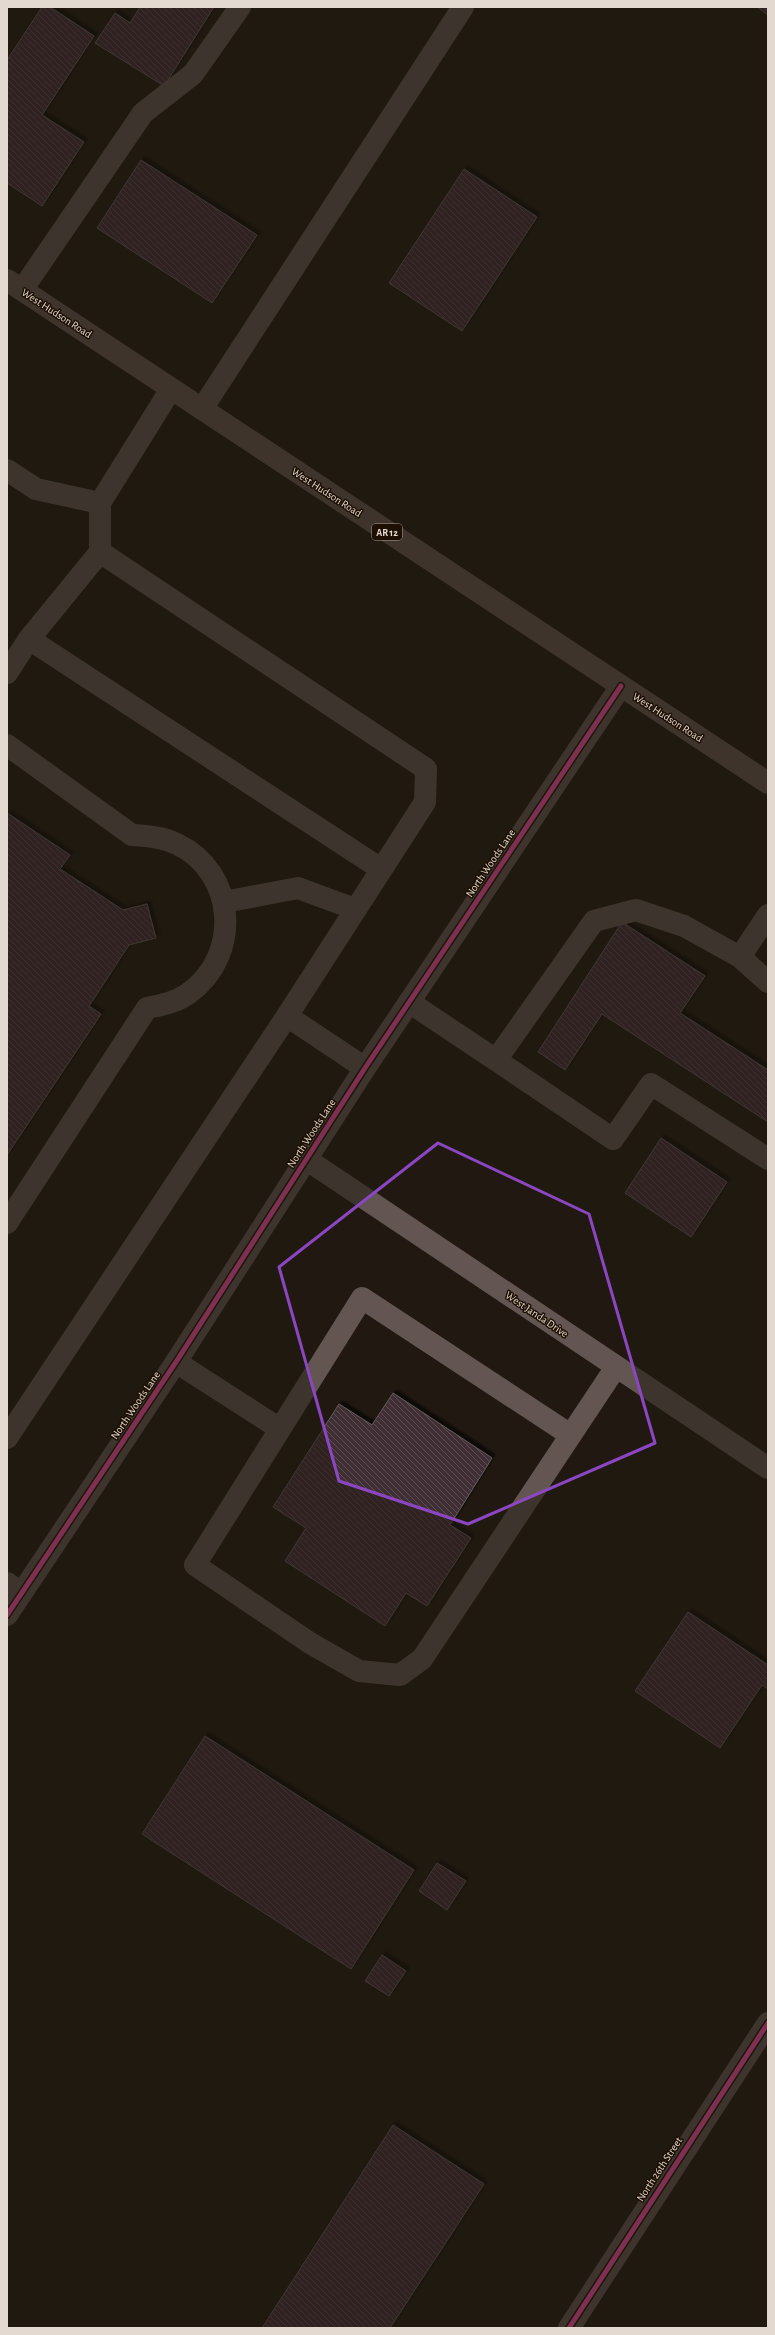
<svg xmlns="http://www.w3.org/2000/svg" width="775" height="2335" viewBox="0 0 775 2335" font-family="'Alegreya Sans',sans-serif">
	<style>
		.building { fill: url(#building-back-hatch); stroke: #615a5a; filter: url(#shadow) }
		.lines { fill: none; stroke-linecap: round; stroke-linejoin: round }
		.service { stroke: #635652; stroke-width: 22 }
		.minor { stroke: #635652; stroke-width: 22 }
		.tertiary { stroke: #635652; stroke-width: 22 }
		.trunk { stroke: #64554f; stroke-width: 22 }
		.cycleway-casing { stroke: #1d1003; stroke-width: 8 }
		.cycleway { stroke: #ef4d9e; stroke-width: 5 }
		.marked { fill: none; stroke: #8b46c2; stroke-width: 3; stroke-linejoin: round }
		.labels { text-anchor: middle; stroke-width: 3; stroke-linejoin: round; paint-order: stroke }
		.shield { fill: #1d1003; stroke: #a89d92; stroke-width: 1 }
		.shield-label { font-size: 10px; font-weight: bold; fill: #e4d9d0 }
		.street-label { font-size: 11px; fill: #e4d9d0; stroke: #1d1003 }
	</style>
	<defs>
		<pattern id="building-back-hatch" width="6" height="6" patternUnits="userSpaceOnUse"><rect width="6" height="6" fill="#3f2f36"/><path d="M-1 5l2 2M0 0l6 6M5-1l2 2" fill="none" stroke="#5b4d52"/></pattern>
		<filter id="shadow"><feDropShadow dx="3.5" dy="-3.5" stdDeviation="1" flood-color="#0009"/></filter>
	</defs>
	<rect width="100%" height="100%" fill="#211911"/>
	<path class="building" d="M42 7H50L94 36 42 115 84 142 42 206 7 183V60Z
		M140 7H214L164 86 95 43 115 13 130 23Z
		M757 7H768V15Z
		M141 160 257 235 212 303 97 228Z
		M464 169 537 217 462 331 389 283Z
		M7 813 70 855 60 869 123 910 147 904 156 938 129 945 89 1006 101 1014 7 1155Z
		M622 922 705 976 680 1013 768 1070V1122L602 1014 565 1070 538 1052Z
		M661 1138 727 1182 691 1237 625 1193Z
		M393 1393 492 1458 450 1525 471 1538 427 1606 406 1593 385 1626 285 1561 306 1528 273 1507 339 1404 372 1425Z
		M688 1612 768 1665V1689L762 1685 720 1748 635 1691Z
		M205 1736 414 1870 351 1969 142 1834Z
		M437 1863 466 1881 447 1910 419 1891Z
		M382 1955 406 1971 389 1996 365 1981Z
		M393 2125 484 2184 390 2328H262Z"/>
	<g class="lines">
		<path class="service" d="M22 290 143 113 193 74 240 7
			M202 409 463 7
			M7 470 36 489 100 503
			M100 552 426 769 425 802 287 1016
			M29 639 381 869
			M7 673 29 639 100 552V503L171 389
			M7 745 132 835C147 836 163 837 177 844 236 872 242 955 189 993 177 1002 162 1005 147 1008L7 1223
			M224 902 298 888 355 909
			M740 957 768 982
			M409 1002 496 1060 594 921 636 910 684 926 740 957 768 915
			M496 1060 613 1139 651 1084 768 1159
			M306 1159 768 1468
			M176 1362 280 1429
			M569 1434 362 1298 195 1565 310 1643 359 1671 400 1675 422 1659 616 1367
			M7 1438 287 1016 365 1068
			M7 1583 21 1593"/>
		<path class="minor" d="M569 2328 768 2023"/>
		<path class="tertiary" d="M7 1615 176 1362 365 1068 621 686"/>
		<path class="trunk" d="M7 280 768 783"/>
		<defs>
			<path id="cycleway" d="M7 1615 176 1362 365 1068 621 686
				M569 2328 768 2023"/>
		</defs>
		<use href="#cycleway" class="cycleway-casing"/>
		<use href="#cycleway" class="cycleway"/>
	</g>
	<path d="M0 0H775V2335H0ZM438 1143 589 1214 655 1443 468 1524 339 1481 279 1267Z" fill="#211911" fill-opacity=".55" fill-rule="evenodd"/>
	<path class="marked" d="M438 1143 589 1214 655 1443 468 1524 339 1481 279 1267Z"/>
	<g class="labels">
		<rect class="shield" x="372" y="524" width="30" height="16" rx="3"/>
		<g class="shield-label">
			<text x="387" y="536">AR 12</text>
		</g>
		<g class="street-label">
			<text transform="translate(57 313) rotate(33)" y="4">West Hudson Road</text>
			<text transform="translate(327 492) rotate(33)" y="4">West Hudson Road</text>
			<text transform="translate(668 717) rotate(33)" y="4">West Hudson Road</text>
			<text transform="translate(490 863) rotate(-56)" y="4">North Woods Lane</text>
			<text transform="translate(311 1133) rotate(-57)" y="4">North Woods Lane</text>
			<text transform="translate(537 1314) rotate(34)" y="4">West Janda Drive</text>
			<text transform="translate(135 1405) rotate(-56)" y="4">North Woods Lane</text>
			<text transform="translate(659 2169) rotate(-57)" y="4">North 26th Street</text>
		</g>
	</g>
	<rect width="775" height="2335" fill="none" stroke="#e4d9d0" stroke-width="16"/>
</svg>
